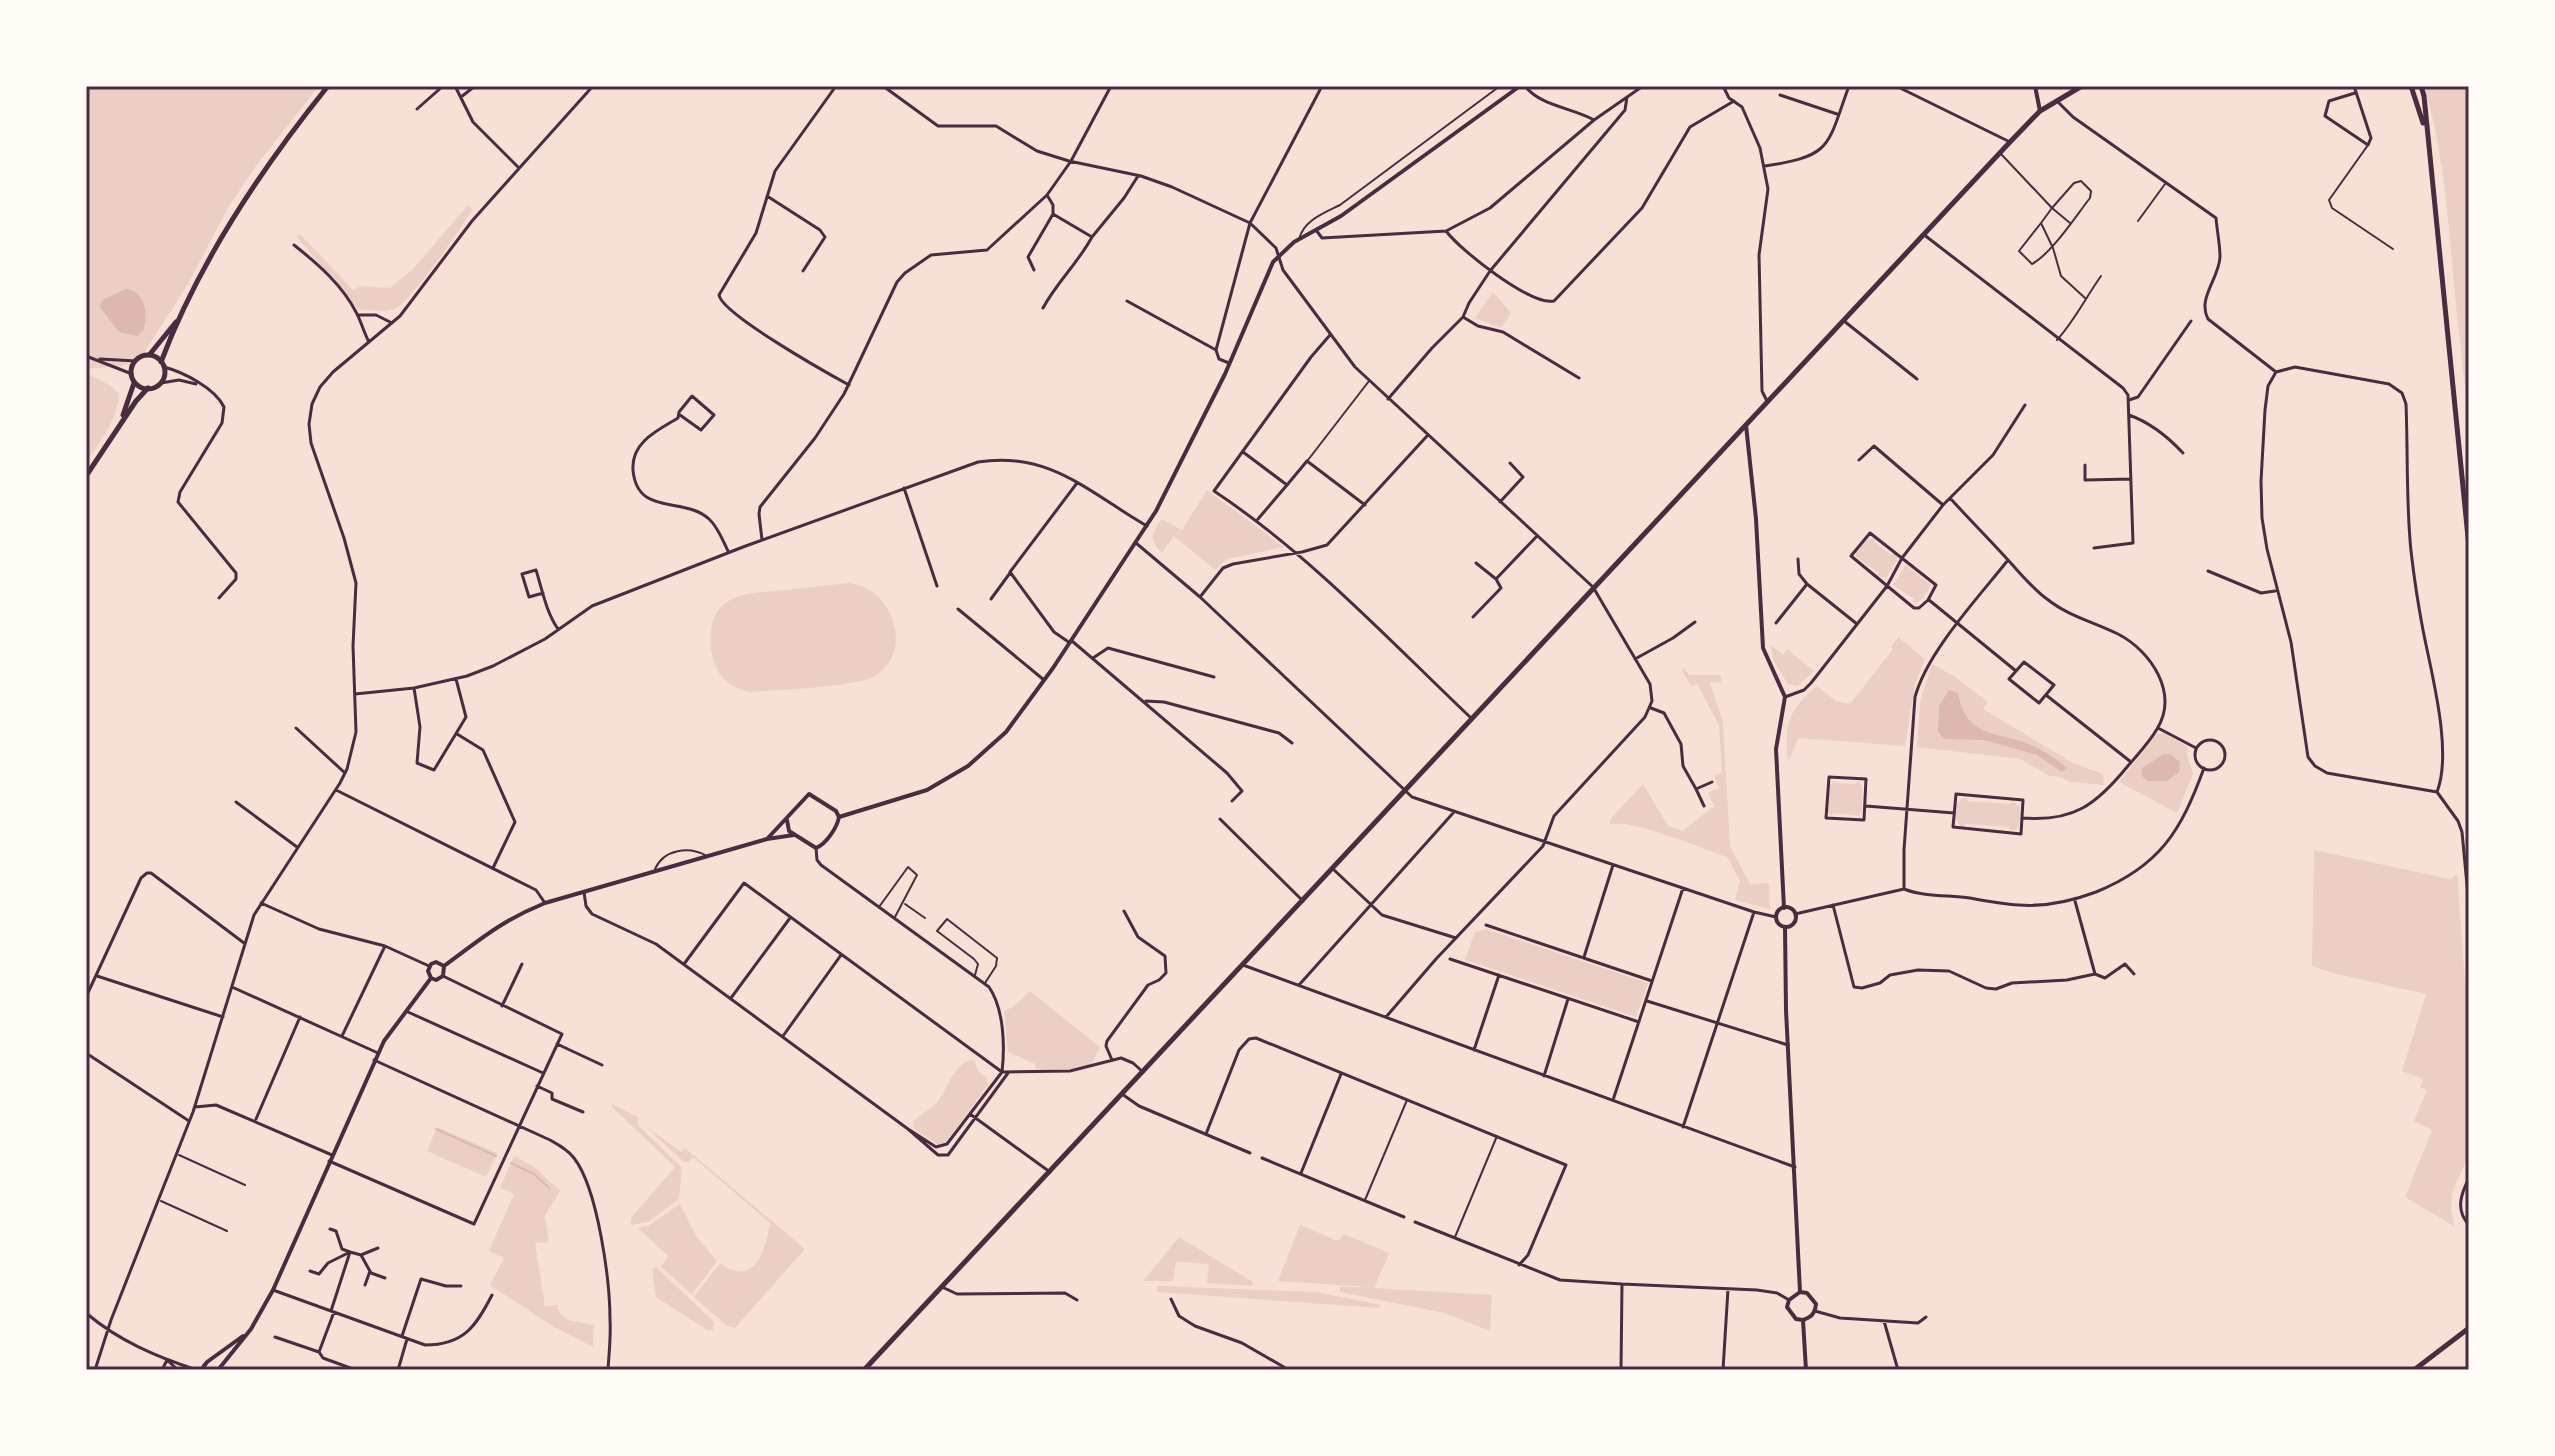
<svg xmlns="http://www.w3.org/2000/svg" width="2555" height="1456" viewBox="0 0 2555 1456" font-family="Jost,sans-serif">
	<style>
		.green { fill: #ebcfc5 }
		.water { fill: #dcb8b0 }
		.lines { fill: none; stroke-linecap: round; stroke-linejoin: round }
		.stream { stroke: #dcb8b0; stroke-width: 2 }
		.service { stroke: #4a2c40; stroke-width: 2 }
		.pedestrian { stroke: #4a2c40; stroke-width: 3 }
		.minor { stroke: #4a2c40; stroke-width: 3 }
		.tertiary { stroke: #4a2c40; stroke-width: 4 }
		.secondary { stroke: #4a2c40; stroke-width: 5 }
		.neatline { fill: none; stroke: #4a2c40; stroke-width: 3 }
	</style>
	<rect width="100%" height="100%" fill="#f7e1d7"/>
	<path class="green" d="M86 86H319L255 167 229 206 188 284 142 356 122 366 86 369Z
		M2424 86H2469V407C2464 385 2462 363 2460 340 2449 256 2449 167 2424 86Z
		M468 205 473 209C460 229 414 298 396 308 386 313 370 310 359 310L297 237 300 234 353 290 361 286 390 288 412 270Z
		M1493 292 1511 313 1501 328 1475 318Z
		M86 373 111 386 119 394C118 420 100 441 86 462Z
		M1207 490 1284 547 1227 559 1215 570 1174 536 1162 553C1148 540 1152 533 1162 519L1182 530Z
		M1874 538 1876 539 1874 542 1891 555 1894 553 1897 556V561L1886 578 1877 576 1879 573 1856 557V552L1868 539Z
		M1906 565 1931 585 1923 598 1917 603 1912 602 1914 599 1893 585Z
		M848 583C893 587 915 652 875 676 858 687 774 690 750 692 733 689 719 679 714 662 710 651 710 641 711 630 716 591 755 593 786 590 806 588 827 585 848 583Z
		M1898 637 1925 659 1915 684 1905 746 1798 738 1788 762C1784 725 1788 710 1817 686L1836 701 1850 704 1893 649 1891 647Z
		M1771 645 1783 655 1787 649 1814 671 1798 686 1788 684 1773 660Z
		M1932 664 1954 676 1988 702 1983 709 2073 763 2103 774 2104 785 2070 782 2061 777 2050 776 2020 759 1917 747 1920 702Z
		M1684 668 1689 675H1721V682L1710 683 1723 722 1730 846 1750 884 1769 883 1770 909 1735 900 1740 881 1727 857C1701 848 1632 819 1610 824L1611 818 1643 784 1668 826 1683 831 1714 806 1708 793 1719 788 1714 775 1722 773 1719 725 1697 684 1691 686 1681 669Z
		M2163 733 2188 747 2187 754 2193 774 2177 813 2119 782 2157 734Z
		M1835 780V783L1856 784 1857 781 1862 785V811L1859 816 1833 813 1832 816 1828 812 1829 786Z
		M1962 798H1967V801L2011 804 2012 801 2020 807 2019 825 2015 830H2009V827L1965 824 1964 827H1961L1955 819 1957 804Z
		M2314 850 2445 878 2451 879 2457 873 2469 1034V1154L2452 1193 2451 1210 2455 1227 2405 1197 2432 1130 2414 1121 2427 1090 2420 1087 2423 1079 2402 1071 2426 994 2336 974 2312 966Z
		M1486 929 1648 983 1636 1017 1465 960 1475 932Z
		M1030 991 1100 1047 1092 1064 1070 1069H1036L1035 1064 1008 1052 1004 1011 1013 1007Z
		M970 1060 974 1061 979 1072 986 1077 988 1085 946 1142 938 1145 914 1129 913 1122C920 1113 932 1110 938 1101 949 1087 951 1068 970 1060Z
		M612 1104 638 1117V1125L682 1168 679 1199 648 1222 631 1225V1218L675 1167 611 1106Z
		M644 1125 681 1152 685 1148 805 1249 735 1328 727 1326 694 1297 720 1263C755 1289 766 1249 770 1223L693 1157 689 1162H684Z
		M437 1127 497 1153 486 1177 427 1151Z
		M514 1156 533 1166 560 1191 545 1216 549 1242 535 1243 545 1306 558 1305 559 1313 568 1320 594 1325 593 1347 554 1327 490 1285 504 1258 489 1251 514 1194 500 1188Z
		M680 1204 696 1236 717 1261 692 1294 661 1267 668 1256 638 1228 648 1226Z
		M1300 1225 1338 1241 1344 1234 1389 1253 1374 1288 1492 1295 1490 1331 1444 1313 1340 1292V1287H1370L1278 1281Z
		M1179 1237 1253 1282 1252 1286 1207 1283 1209 1264 1176 1262 1173 1281H1143Z
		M656 1267 714 1322 713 1330H707L656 1297 652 1269Z
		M1157 1286 1316 1292 1381 1305 1379 1308 1157 1292Z"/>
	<path class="water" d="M126 289C145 292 148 312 144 329L137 336 119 332 99 306 104 299Z
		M1949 690 1958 693C1965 731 1986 732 2017 740 2035 745 2053 756 2067 768L2062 772 2037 755 1985 740 1944 739 1938 731 1939 706Z
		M2164 754H2170L2180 762 2179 772 2167 781H2148L2142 776V768Z"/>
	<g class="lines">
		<path class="stream" d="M436 1129 496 1156
			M511 1163 534 1174 549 1188"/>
		<path class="service" d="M2368 145 2329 200 2332 208 2393 249
			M2001 154 2052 208 2041 223 2053 248 2061 276 2085 298
			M2138 221 2165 184
			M2041 223 2019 251 2032 264C2052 253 2075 217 2090 198L2091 191 2081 181 2074 183 2052 208 2070 223
			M1299 239C1304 220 1324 213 1340 205L1500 86
			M2057 340C2075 320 2086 297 2101 276
			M1308 460 1369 381
			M655 869C664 849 689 846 707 856
			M905 904 925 918
			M879 907 908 867 917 875 895 917
			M975 975 978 964 974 959 937 931 947 919 997 958 996 966 985 983
			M179 1155 245 1185
			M1365 1200 1407 1100
			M161 1201 227 1231
			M1455 1237 1497 1136"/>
		<path class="pedestrian" d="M1287 485 1307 461"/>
		<path class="minor" d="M455 86 473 122 519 168
			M836 86 775 171 756 233 719 295C722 314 827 373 849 385
			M883 86 938 126H996L1037 151 1069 161 1141 176 1172 187 1250 223 1276 248 1283 270 1355 367 1593 587 1650 684 1652 701 1645 717 1554 816 1543 846 1436 959 1386 1017
			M1525 86C1540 106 1573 108 1594 120
			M1723 86 1729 98 1742 107 1760 148 1768 189 1759 255 1762 391 1767 401
			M1896 86 2010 142
			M2354 86 2371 138 2368 145 2325 116 2329 101 2355 93
			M1780 95 1837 114
			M461 97 475 86
			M2058 102 2073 117 2216 218C2217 231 2220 244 2220 257 2219 279 2197 298 2208 319L2276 372
			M417 109 443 86
			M1765 166C1833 156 1827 146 1849 86
			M1047 195 1053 205V214L1092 237 1124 198 1138 176
			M767 196 820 230 825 237 803 271
			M1316 230 1322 238 1446 231 1490 208 1594 120 1643 86
			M1446 231C1460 250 1531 306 1554 301L1642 208 1690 127 1734 101
			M1923 234 2123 388 2128 395 2133 543 2094 548
			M294 245C318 264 342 285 356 312 361 321 364 333 369 342
			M1034 270 1028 257 1053 214
			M1127 301 1216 350
			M1043 308C1057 282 1078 263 1092 237
			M358 315H376L392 323
			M1463 317 1478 326 1503 332 1579 378
			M1844 321 1917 379
			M1330 335 1311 357 1214 491C1309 554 1388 639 1470 717
			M86 356 132 374
			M100 359 136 361
			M1229 363 1219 359 1216 350 1250 223 1322 86
			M164 367C183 372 215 388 224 407L222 423 180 492 178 502 236 573V579L219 598
			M2295 367 2389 384 2402 393 2406 404C2408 453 2406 503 2411 551 2414 577 2418 604 2423 630 2431 672 2453 751 2437 792L2327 773 2315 766 2308 757 2291 642 2267 549 2262 518 2261 481 2265 410 2268 386 2276 372Z
			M161 383 179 380 196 384
			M1388 399 1432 348 1463 317 1469 303 1490 271 1625 110 1627 97
			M2129 400 2138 397 2191 321
			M680 415 701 430 714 415 692 396 679 412 678 418C658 430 631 442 633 470 637 517 684 496 709 519 718 527 723 541 728 551
			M2129 415C2149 422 2168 437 2183 453
			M1243 452 1287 485 1258 519
			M1859 460 1874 446 1943 505
			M1307 461 1365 505
			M2085 465V480L2131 479
			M904 488 937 586
			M1950 498C1969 519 1989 539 2008 560 2021 574 2032 588 2047 599 2068 616 2094 622 2118 634 2151 651 2179 693 2157 729 2149 743 2137 755 2127 767 2096 805 2073 822 2023 818
			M1500 502 1523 477 1510 463
			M1870 533 1936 585 1928 600 1919 608H1914L1851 556Z
			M762 540 759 514 760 507 815 438 844 394 897 282 905 273 931 255 987 250 1047 195 1071 161 1111 86
			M1136 543 1200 597 1412 797 1754 912 1776 917
			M1798 559 1799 574 1807 584
			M1476 563 1496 579 1537 536
			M2208 571 2261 593 2275 591
			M543 593 529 597 522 574 536 570C542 589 546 612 558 629
			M1200 597 1223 568 1233 564 1302 552 1327 545 1427 436
			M991 599 1010 573
			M1929 600 2016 671
			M958 609 1044 680
			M1473 617 1501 588 1496 579
			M1776 623 1807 584 1857 624
			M1072 641 1227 773 1242 791 1232 801
			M1070 643 1054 632 1010 572 1077 483
			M1093 658 1108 648 1214 677
			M1635 659 1673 638 1695 622
			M2024 662 2054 685 2039 703 2009 679Z
			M414 688 420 727 417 763 434 770 466 717 456 679
			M355 694 414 688 467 676 493 666 545 639 592 606 743 547 978 462C1050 451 1088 492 1147 526
			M2046 695 2131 762
			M1785 697 1804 690 1811 683 1887 586 1902 558 1943 505 1993 455 2025 405
			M1146 701 1164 702 1279 733 1292 743
			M1651 708 1664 713 1681 744 1683 766 1696 789 1712 782
			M296 728 345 773
			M2158 728 2196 748
			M457 734 483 750 515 822 493 868
			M2195 755a15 15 0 1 1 30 0a15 15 0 1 1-30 0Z
			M1829 777 1866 779 1864 820 1826 818Z
			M1696 789 1704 806
			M336 790 536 890 545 903
			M2437 792 2458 821 2462 832 2469 906
			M1956 794 2023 800 2021 834 1953 827Z
			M236 802 297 847
			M1866 806 1954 813
			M1220 819 1303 901
			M816 848 817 860 821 865 989 987C1004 1009 1005 1046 1002 1072
			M1333 869 1382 915 1456 938
			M1904 889V850L1915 697C1927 652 1978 598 2008 560
			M584 892 586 906 592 914 656 944 908 1129 936 1147 947 1144 1002 1072
			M261 903 319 929 385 946 429 966
			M1833 905 1854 987 1862 988 1880 983 1890 975 1918 970 1949 971 1986 988 1996 989 2012 983 2067 980 2095 974 2075 901
			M1795 914 1904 889C1924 897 1949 895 1970 898 1986 901 2003 904 2019 905 2045 907 2072 901 2096 892 2160 866 2181 831 2204 768
			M1486 925 1652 981
			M1584 957 1613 865
			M1450 959 1639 1022
			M684 964 744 883 1002 1072 1070 1071 1121 1058 1133 1063 1143 1072
			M1243 965 1795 1167
			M2095 974 2105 978 2125 964 2134 974
			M97 976 223 1017
			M1299 985 1454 812
			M232 987 378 1053
			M86 997 141 878 147 873H151L244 943
			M731 998 790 918
			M1647 1001 1788 1045
			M502 1006 522 964
			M408 1012 543 1073
			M342 1036 385 946
			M783 1036 841 955
			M557 1044 602 1065
			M1474 1050 1499 975
			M86 1053 189 1121
			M374 1060 550 1140C559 1145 568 1150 574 1158 598 1189 610 1281 610 1320 611 1337 609 1353 608 1370
			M1112 1060 1106 1046 1107 1041 1148 985 1159 980 1166 973 1165 956 1138 937 1124 911
			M1544 1076 1568 999
			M537 1086 552 1093V1099L583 1112
			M1122 1094 1139 1106 1250 1153
			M1613 1100 1683 888
			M195 1107 216 1105 332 1155
			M970 1114 1050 1172
			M256 1119 300 1017
			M1683 1127 1754 912
			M908 1129 938 1155H948L1008 1073
			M1206 1134 1239 1050 1249 1039 1256 1038 1566 1165 1528 1255 1519 1265
			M1262 1158 1404 1217
			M329 1161 474 1224 562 1034 443 976
			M1301 1173 1341 1074
			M2469 1178C2461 1194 2455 1210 2469 1225
			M1415 1222 1560 1280 1622 1284
			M330 1229 336 1231 342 1249 350 1252 331 1311
			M361 1255 378 1248
			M310 1271 319 1274 328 1263 350 1252 361 1255 371 1273 385 1278
			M365 1285 370 1271
			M942 1287 957 1294 1065 1293 1077 1300
			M273 1290 425 1345C464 1345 476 1326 492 1295
			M1171 1299 1179 1316 1195 1326 1242 1343 1289 1370
			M1815 1311 1840 1318 1918 1323 1926 1317
			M334 1312 319 1352 323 1358 353 1369
			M86 1313C119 1341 157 1357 197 1370
			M1884 1321 1898 1370
			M402 1336 421 1279 446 1286H461
			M275 1337 319 1352
			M167 1360 178 1370
			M95 1370 111 1320 193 1112 254 915 340 783 347 769 356 732 353 646 356 583 344 538 311 443 309 424 312 404 320 387 333 372 400 316 472 221 593 86
			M162 1370 167 1360
			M398 1370 407 1339
			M974 1370H977
			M1303 1370H1304
			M1621 1370 1622 1284 1757 1290 1777 1293 1789 1300
			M1723 1370 1728 1289"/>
		<path class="tertiary" d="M2035 86 2040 111
			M1746 425 1756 519 1763 648 1785 697 1776 749 1784 908
			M839 817 927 790 968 766 1006 732 1053 668 1156 511 1225 374 1273 262 1294 242 1341 216 1520 86
			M787 820 789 831 816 848C826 844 837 828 839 817
			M767 839 809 794 836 811 839 817
			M1776 917a10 10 0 1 1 20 0a10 10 0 1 1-20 0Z
			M1785 927 1786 1010 1800 1292
			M444 966C481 939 501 921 545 903L767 839 794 835
			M431 978 428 971 431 964 436 962 444 966
			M431 978 436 980 443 976 444 966
			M1800 1292 1789 1300 1787 1307 1796 1319 1803 1320
			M1800 1292 1807 1293 1816 1304C1815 1313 1812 1317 1803 1320
			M1803 1320 1806 1370
			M201 1370 207 1362 243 1336
			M218 1370 251 1329 273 1290 384 1041 431 978"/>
		<path class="secondary" d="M2411 86 2423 123
			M2421 86 2424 96 2469 547
			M150 354 176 322
			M131 372a17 17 0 1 1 34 0a17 17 0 1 1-34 0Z
			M161 362C199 261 261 169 328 86
			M123 415 134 383
			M86 476 136 401 148 388
			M864 1370 2010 142 2040 111 2082 86
			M2414 1370 2469 1328"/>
	</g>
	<rect width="2555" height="1456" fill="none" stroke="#fffaf5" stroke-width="176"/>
	<rect x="88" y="88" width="2379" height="1280" class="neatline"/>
</svg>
